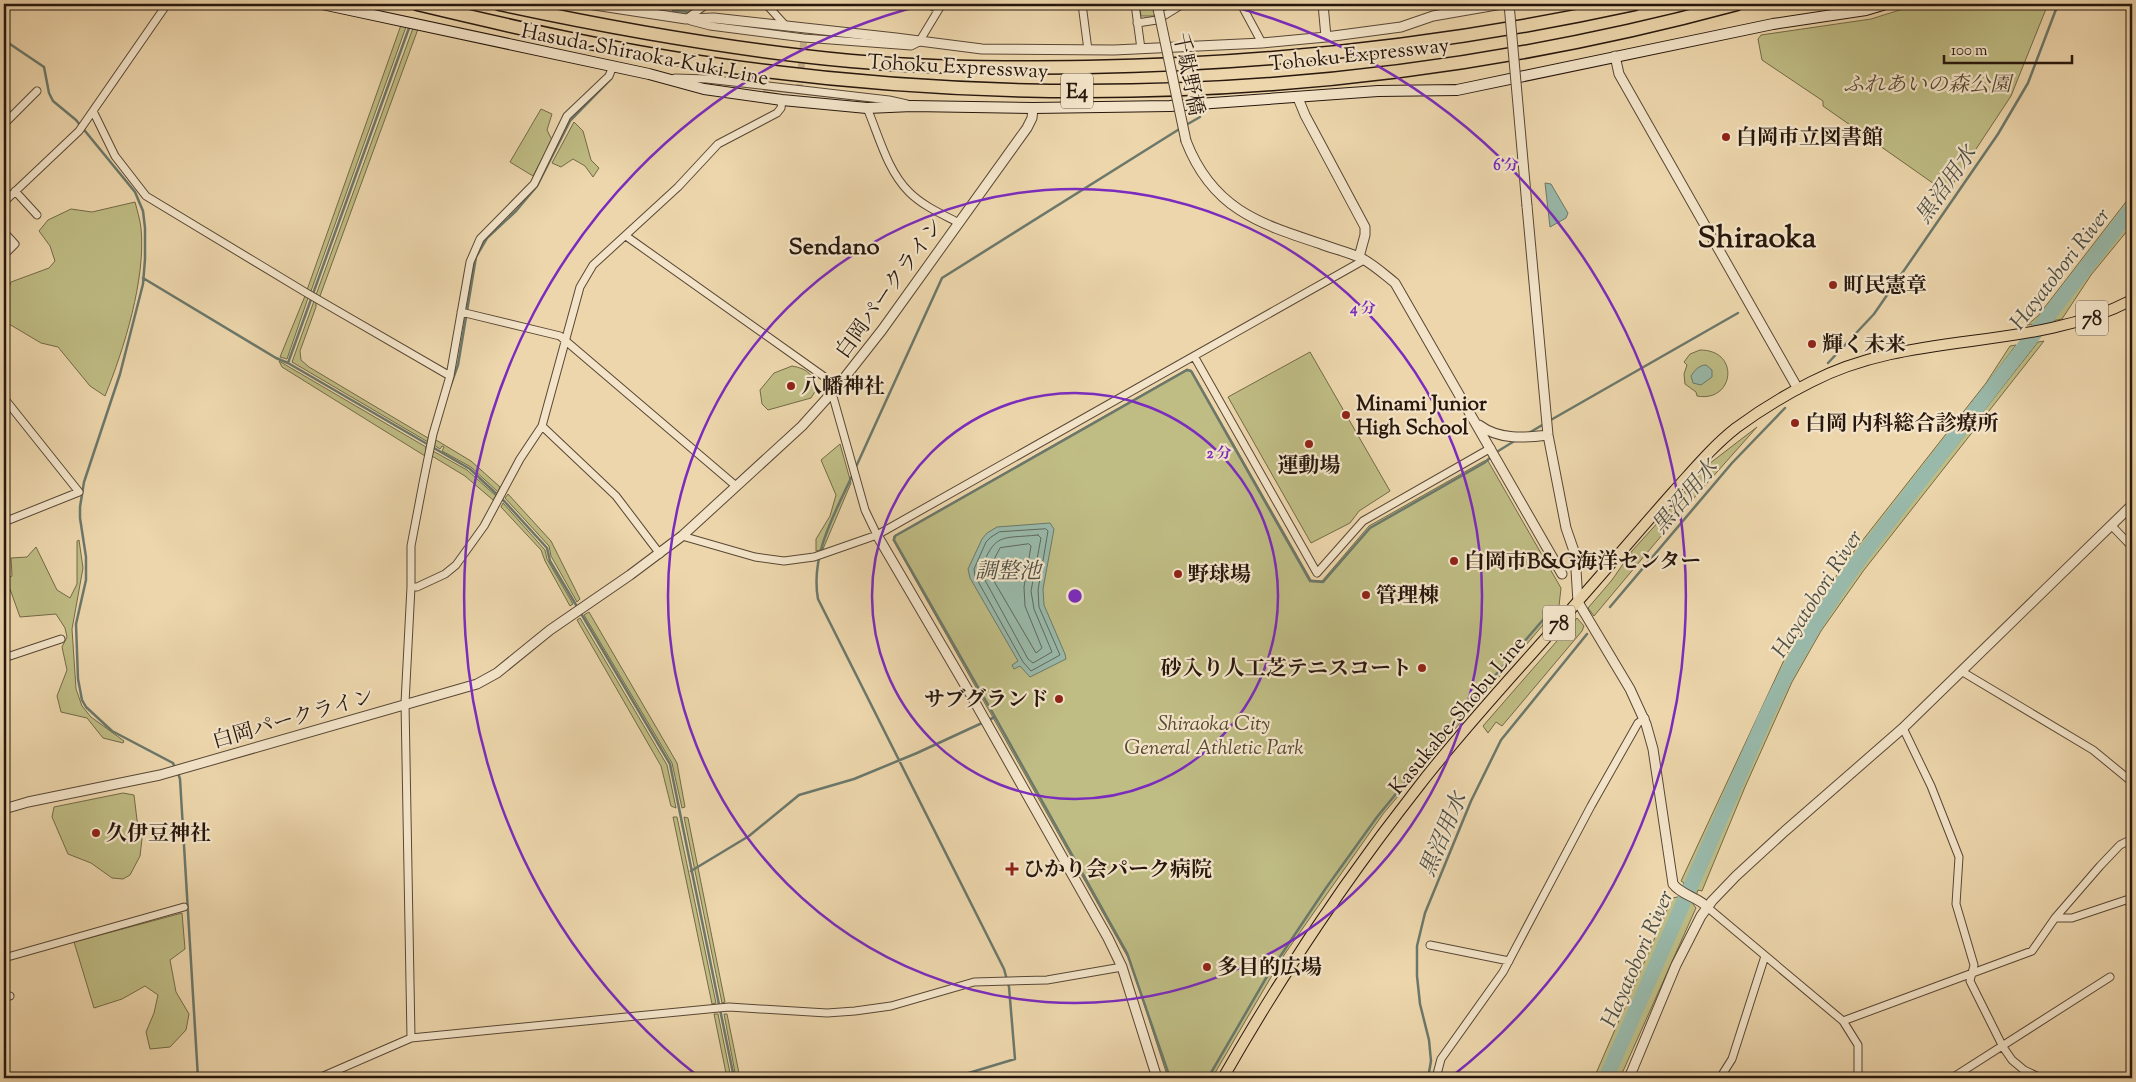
<svg xmlns="http://www.w3.org/2000/svg" width="2136" height="1082" viewBox="0 0 2136 1082" font-family="'Sorts Mill Goudy','Noto Serif JP',serif">
	<style>
		.green { fill: #bfbc84; stroke: #736a48 }
		.water { fill: #99b9aa; stroke: #6b786b }
		.lines { fill: none; stroke-linecap: round; stroke-linejoin: round }
		.shore { stroke: #60685c; stroke-width: 1 }
		.stream { stroke: #6b786b; stroke-width: 2.5 }
		.river { stroke: #99b9aa; stroke-width: 15 }
		.minor-tunnel { stroke: #c5b08c; stroke-width: 7; stroke-dasharray: 7 3.5; stroke-linecap: butt }
		.minor-casing { stroke: #584735; stroke-width: 9 }
		.tertiary-casing { stroke: #584735; stroke-width: 11 }
		.secondary-casing { stroke: #27170d; stroke-width: 12 }
		.primary-casing { stroke: #27170d; stroke-width: 12 }
		.motorway-casing { stroke: #27170d; stroke-width: 15 }
		.minor { stroke: #f3e4c9; stroke-width: 7 }
		.tertiary { stroke: #f3e4c9; stroke-width: 9 }
		.secondary { stroke: #f3e4c9; stroke-width: 10 }
		.primary { stroke: #edd6ac; stroke-width: 10 }
		.motorway { stroke: #edd6ac; stroke-width: 12 }
		.tertiary-bridge-casing { stroke: #584735; stroke-width: 11; stroke-linecap: butt }
		.tertiary-bridge { stroke: #f3e4c9; stroke-width: 9 }
		.ring { fill: none; stroke: #7b2cbf; stroke-width: 2.5 }
		.poi-dot { fill: #8f2418; stroke: #f3e4c9; stroke-width: 2 }
		.labels { text-anchor: middle; stroke-width: 4.5; stroke-linejoin: round; paint-order: stroke }
		.shield { fill: #f3e4c9; stroke: #645445; stroke-width: 1 }
		.shield-label { font-size: 20px; font-weight: bold; fill: #27170d }
		.street-label { font-size: 21px; fill: #27170d; stroke: #f3e4c9 }
		.park-label { font-size: 21px; font-style: italic; fill: #554931; stroke: #f3e4c9 }
		.poi-label { font-size: 21px; font-weight: bold; fill: #27170d; stroke: #f3e4c9; text-anchor: start }
		.water-label { font-size: 22px; font-style: italic; fill: #4f5044; stroke: #f3e4c9 }
		.quarter-label { font-size: 24px; font-weight: bold; fill: #27170d; stroke: #f3e4c9 }
		.town-label { font-size: 31px; font-weight: bold; fill: #27170d; stroke: #f3e4c9 }
		.centre { fill: #7b2cbf; stroke: #f3e4c9; stroke-width: 2.5 }
		.ring-label { font-size: 15px; text-anchor: middle; font-weight: bold; fill: #7b2cbf; stroke: #f3e4c9; stroke-width: 4.5; stroke-linejoin: round; paint-order: stroke }
	</style>
	<rect width="100%" height="100%" fill="#edd6ac"/>
	<filter id="stains"><feTurbulence type="fractalNoise" baseFrequency=".004" numOctaves="4"/><feColorMatrix values="0 0 0 0 .2 0 0 0 0 .09 0 0 0 0 .02 0 0 0 .5 -.17"/></filter>
	<radialGradient id="worn" r=".72"><stop offset=".6" stop-color="#630" stop-opacity="0"/><stop offset="1" stop-color="#630" stop-opacity=".3"/></radialGradient>
	<path class="green" d="M1139 4H1153L1156 16H1141Z
		M1919 4H2048L2011 96 1947 193 1823 106V101L1762 60 1758 39 1761 35 1871 19Z
		M401 25 406 27 311 291 307 290Z
		M413 28 418 29 320 296 316 295Z
		M541 109 552 114 547 130 552 140 533 176 510 162Z
		M574 122 583 131 591 160 599 168 593 177 585 166 573 159 561 167 552 163Z
		M2132 194V202L2035 324 2027 325 2038 316Z
		M135 202C137 210 140 219 141 228 146 279 124 349 105 396L90 386 58 347 41 343 4 321V300L11 282 49 268 55 261 50 246 39 231 48 220 71 209 92 212Z
		M2132 217V225L2091 275 2062 319 2051 321Z
		M305 296 308 298 287 359 280 357Z
		M314 301 316 303V307L300 351 301 360 309 367 428 438V442L292 362Z
		M2044 341 1864 570 1821 631 1792 682 1745 787 1702 891 1698 890 1693 904 1696 908 1620 1078H1613L1770 719 1804 650 1856 573 2038 342Z
		M2016 345 1831 590 1792 651 1740 763 1601 1078H1594L1672 898 1678 897 1684 883 1681 881 1792 643 1844 564 1986 383 2010 346Z
		M1700 350C1741 350 1734 403 1697 396L1696 392 1685 384 1684 374 1687 365 1684 362 1690 354Z
		M1310 352 1390 491 1359 511 1350 523 1311 543 1228 397Z
		M279 361 426 447 425 456 282 367Z
		M792 366C808 369 813 374 816 390L811 398 768 410 762 404 760 390 774 373Z
		M1187 369 1192 371 1311 580 1322 581 1369 526 1484 461H1488L1561 588 1559 606 1383 814 1284 955 1212 1078H1168L1130 961 893 540 894 536Z
		M1757 427 1693 499 1684 492 1709 464Z
		M436 440 471 461 500 487 498 492 471 467 442 451 444 447 442 446 440 449 434 445Z
		M840 444 851 483 823 549 816 551V539L830 516 836 495 821 460Z
		M433 451 467 470 496 496 493 500 465 476 432 456Z
		M508 494 551 541 580 599 577 602 551 556 549 546 505 498Z
		M1680 498 1688 504 1594 616 1588 608 1612 580 1632 551Z
		M503 503 545 550 547 559 573 604 570 606 545 561 541 550 501 507Z
		M79 540 83 568 72 629 76 689 82 706 91 717 124 741 123 743 103 738 87 718 61 712 57 696 67 670 62 647 67 637 65 628 56 614 20 617 10 589H4V579L12 576 11 558 27 557 36 547 57 590 70 598 77 584V541Z
		M589 612 677 763 685 807 682 808 672 763 584 615Z
		M580 618 667 765 676 808 671 806 661 766 577 620Z
		M1577 618 1584 626 1582 631 1502 726 1496 722 1488 733 1483 726Z
		M123 793 134 795 137 820 142 839 140 856 130 875 123 879 112 878 91 863 68 854 52 817 54 807Z
		M673 817H677L716 1003 712 1004Z
		M684 817 688 818 725 1002 722 1003Z
		M182 913 185 949 170 960 176 992 189 1014 186 1030 170 1047 150 1049 146 1032 154 1013 158 995 145 986 122 999 94 1008 74 942Z
		M714 1014H718L731 1078H727Z
		M724 1014H727L740 1078H736Z"/>
	<path class="water" d="M1545 183 1551 184 1568 213 1566 218 1550 227Z
		M1706 365 1712 370V377L1701 385 1693 383 1691 376C1694 371 1699 365 1706 365Z
		M1050 523 1054 529 1043 589 1044 605 1065 654 1066 659 1030 677 1020 666 1014 669 1012 665 1018 661 970 578 968 569 982 539 987 533 997 527Z"/>
	<g class="lines">
		<path class="shore" d="M1046 529 1048 531 1038 590 1039 607 1060 655 1031 671 1023 662 975 576 974 569 986 542 991 537 999 532Z
			M1038 535 1041 538 1031 591 1034 609 1052 652 1033 663 1028 659 980 571C996 532 999 539 1038 535Z
			M1029 544 1031 546 1024 587 1025 606 1042 648 1036 653 988 571 1000 548Z"/>
		<path class="stream" d="M673 11 693 12
			M701 11 715 4
			M409 28 288 363 470 469 505 502 547 548 550 561 670 764 734 1078
			M4 40 44 67 49 93 53 101 76 120 135 192 143 211 145 228V259L143 284 120 374 84 482 80 507V518L86 557V580L76 624 78 679 82 700 86 707 112 731 173 763 175 768
			M1186 125 1200 117
			M143 278 276 358 288 363
			M1828 363 1874 314 1998 134 2028 83 2058 4
			M450 387 458 365 476 257 487 238 516 211 537 186 570 121 611 79
			M1549 421 1738 313
			M1527 434 1544 424
			M1495 453 1516 440
			M855 469 942 278 1181 128
			M853 474C835 513 810 555 818 599L1004 969 1009 987 1015 1059 952 1078
			M1610 607 1732 463 1785 408
			M995 717 1127 953 1170 1078
			M178 773 180 779 198 1078
			M691 871 749 836 799 795 854 779 917 753 995 717 894 540 895 536 1187 370 1191 371 1310 581 1323 582 1370 528 1484 463 1491 457
			M1208 1078 1269 973 1326 888 1377 817 1445 734 1554 607
			M1428 1078 1431 1061 1429 1040 1420 1004 1417 976V946L1425 913 1471 801 1501 740 1587 634"/>
		<path class="river" d="M1606 1078 1765 718C1792 660 1824 607 1862 556L2132 208"/>
		<path class="minor-tunnel" d="M799 91 804 38"/>
		<defs>
			<path id="minor" d="M766 4 785 25
				M927 4 939 9
				M1082 4 1088 50
				M1135 4 1141 49
				M1241 4 1262 43
				M686 19 707 4
				M691 21 710 26 804 38 911 46 919 42 942 4
				M1137 23 1157 20 1183 4
				M675 78 707 79 889 100 907 104
				M867 108C879 136 887 170 909 192 923 206 942 214 959 223
				M93 111 115 156 146 196 305 292 450 376
				M4 124 37 91
				M15 191 37 215
				M4 202 79 131 167 4
				M4 232 15 244 4 255
				M626 236 826 378 832 393 865 510 877 535
				M461 312 560 336 736 486
				M1194 356 1317 573 1363 521 1491 448
				M4 398 79 492 4 522
				M542 426 616 496 660 554
				M2112 526 2132 547
				M682 536 755 557 784 561 814 557 877 535 1364 260
				M411 587H417L445 574 456 565 484 526 520 459 542 426 580 287 593 265 678 187 718 144 777 113 781 108 782 100
				M4 658 61 639
				M1961 671 2093 750 2132 782
				M1903 728 1931 786 1959 857 1956 904 1974 965 1970 981 2003 1047 2012 1060 2024 1070 2041 1078
				M1707 907 1843 1021 1858 1045V1078
				M2055 918H2072L2132 898
				M1430 945 1509 961
				M4 958 184 907
				M4 998 10 996
				M1843 1021 2032 951 2055 918 2100 866 2120 845 2132 839
				M411 1038 405 703 411 587V546L423 483 433 434 450 376 470 262 480 239 534 184 567 116 609 76 613 66
				M319 1078 411 1038 729 1007 827 1013 855 1011 891 1006 974 982 1047 980 1122 967
				M1436 1078 1441 1059 1503 972 1591 806 1638 723 1645 718
				M1720 1078 1732 1059 1765 956
				M1952 1078 2110 977"/>
			<path id="tertiary" d="M588 4 686 19 714 18 896 38 982 49 1114 50 1262 43 1326 37 1401 27 1433 16 1502 4
				M1157 4 1159 13
				M1323 4 1326 37
				M1615 56 1619 74 1798 389
				M1298 98 1305 115 1365 227V235L1359 257
				M1186 141C1212 208 1257 223 1321 244 1334 249 1348 252 1361 258 1373 264 1385 275 1395 283L1562 574
				M1527 206 1548 435 1566 528 1575 554 1578 602 1630 689 1646 724 1653 749 1673 884C1681 895 1698 897 1707 907
				M1479 425C1499 440 1525 438 1548 435
				M877 535 972 697 1108 938 1122 967 1157 1078
				M4 809 28 802 160 775 477 684 497 673 550 630 630 575 682 536 802 426 838 386 882 330 1027 128 1032 118 1033 108
				M1629 1078 1676 965 1701 916 1712 901 1736 876 1785 831 1903 728 2132 505"/>
			<path id="secondary" d="M322 4 649 74 704 89 782 100 867 108 912 106 1033 108 1170 106 1378 91 1457 90 1773 24 1866 10 1886 4"/>
			<path id="primary" d="M1223 1078C1281 976 1346 879 1419 786 1469 721 1526 662 1579 600 1611 564 1642 527 1674 491 1694 469 1713 446 1736 428 1759 411 1785 395 1811 382 1912 329 2030 353 2132 300"/>
			<path id="motorway" d="M417 4C513 27 608 49 706 63 1053 114 1398 96 1737 4
				M499 4C615 29 733 50 851 61 930 68 1009 68 1087 67 1274 64 1452 44 1635 4"/>
		</defs>
		<use href="#minor" class="minor-casing"/>
		<use href="#tertiary" class="tertiary-casing"/>
		<use href="#secondary" class="secondary-casing"/>
		<use href="#primary" class="primary-casing"/>
		<use href="#motorway" class="motorway-casing"/>
		<use href="#minor" class="minor"/>
		<use href="#tertiary" class="tertiary"/>
		<use href="#secondary" class="secondary"/>
		<use href="#primary" class="primary"/>
		<use href="#motorway" class="motorway"/>
		<defs>
			<path id="tertiary-bridge" d="M1509 4 1527 206
				M1159 13 1186 141"/>
		</defs>
		<use href="#tertiary-bridge" class="tertiary-bridge-casing"/>
		<use href="#tertiary-bridge" class="tertiary-bridge"/>
	</g>
	<g class="ring">
		<circle cx="1075" cy="596" r="203"/>
		<circle cx="1075" cy="596" r="407"/>
		<path d="M699 1077A610 610 0 0 1 927 4M1223 4A610 610 0 0 1 1451 1077"/>
	</g>
	<g class="poi-dot">
		<circle cx="1726" cy="137" r="5"/>
		<circle cx="1833" cy="285" r="5"/>
		<circle cx="1812" cy="344" r="5"/>
		<circle cx="791" cy="386" r="5"/>
		<circle cx="1346" cy="415" r="5"/>
		<circle cx="1795" cy="423" r="5"/>
		<circle cx="1309" cy="444" r="5"/>
		<circle cx="1454" cy="561" r="5"/>
		<circle cx="1178" cy="574" r="5"/>
		<circle cx="1366" cy="595" r="5"/>
		<circle cx="1422" cy="668" r="5"/>
		<circle cx="1059" cy="699" r="5"/>
		<circle cx="96" cy="833" r="5"/>
		<path d="M1009.5 861.5h5v5h5v5h-5v5h-5v-5h-5v-5h5z"/>
		<circle cx="1207" cy="967" r="5"/>
	</g>
	<g class="labels">
		<g class="shield">
			<rect x="1061" y="73.5" width="32" height="35" rx="4"/>
			<rect x="2076" y="300.5" width="32" height="35" rx="4"/>
			<rect x="1543" y="605.5" width="32" height="35" rx="4"/>
		</g>
		<g class="shield-label">
			<text x="1077" y="98">E4</text>
			<text x="2092" y="325">78</text>
			<text x="1559" y="630">78</text>
		</g>
		<g class="street-label">
			<text transform="translate(645 54) rotate(11)" y="7">Hasuda-Shiraoka-Kuki Line</text>
			<text transform="translate(1359 54) rotate(-6)" y="7">Tohoku Expressway</text>
			<text transform="translate(958 66) rotate(3)" y="7">Tohoku Expressway</text>
			<text transform="translate(1189 74) rotate(79)" y="7">千駄野橋</text>
			<text transform="translate(889 288) rotate(-54)" y="7">白岡パークライン</text>
			<text transform="translate(1457 715) rotate(-50)" y="7">Kasukabe-Shobu Line</text>
			<text transform="translate(293 718) rotate(-16)" y="7">白岡パークライン</text>
		</g>
		<g class="park-label">
			<text x="1927" y="91">ふれあいの森公園</text>
			<text x="1214" y="730">Shiraoka City<tspan x="1214" dy="24">General Athletic Park</tspan></text>
		</g>
		<g class="poi-label">
			<text x="1736" y="144">白岡市立図書館</text>
			<text x="1843" y="292">町民憲章</text>
			<text x="1822" y="351">輝く未来</text>
			<text x="801" y="393">八幡神社</text>
			<text x="1356" y="410">Minami Junior<tspan x="1356" dy="24">High School</tspan></text>
			<text x="1805" y="430">白岡 内科総合診療所</text>
			<text x="1309" y="472" text-anchor="middle">運動場</text>
			<text x="1464" y="568">白岡市B&amp;G海洋センター</text>
			<text x="1188" y="581">野球場</text>
			<text x="1376" y="602">管理棟</text>
			<text x="1412" y="675" text-anchor="end">砂入り人工芝テニスコート</text>
			<text x="1049" y="706" text-anchor="end">サブグランド</text>
			<text x="106" y="840">久伊豆神社</text>
			<text x="1023" y="876">ひかり会パーク病院</text>
			<text x="1217" y="974">多目的広場</text>
		</g>
		<g class="water-label">
			<text transform="translate(1945 184) rotate(-55)" y="8">黒沼用水</text>
			<text transform="translate(2059 268) rotate(-52)" y="8">Hayatobori River</text>
			<text transform="translate(1684 496) rotate(-50)" y="8">黒沼用水</text>
			<text x="1008" y="578">調整池</text>
			<text transform="translate(1816 593) rotate(-57)" y="8">Hayatobori River</text>
			<text transform="translate(1442 834) rotate(-67)" y="8">黒沼用水</text>
			<text transform="translate(1636 958) rotate(-66)" y="8">Hayatobori River</text>
		</g>
		<g class="quarter-label">
			<text x="834" y="254">Sendano</text>
		</g>
		<g class="town-label">
			<text x="1757" y="247">Shiraoka</text>
		</g>
	</g>
	<circle cx="1075" cy="596" r="8" class="centre"/>
	<g class="ring-label">
		<text x="1506" y="170">6 分</text>
		<text x="1363" y="313">4 分</text>
		<text x="1219" y="458">2 分</text>
	</g>
	<rect width="2136" height="1082" fill="none" stroke="#edd6ac" stroke-width="20"/>
	<rect x="5" y="5" width="2126" height="1072" fill="none" stroke="#27170d" stroke-width="2.5"/>
	<rect x="10" y="10" width="2116" height="1062" fill="none" stroke="#27170d"/>
	<path d="M1944 55v8h128v-8" fill="none" stroke="#27170d" stroke-width="2.5"/>
	<text x="1951" y="55" font-size="15" fill="#27170d" stroke="#f3e4c9" stroke-width="4" paint-order="stroke">100 m</text>
	<rect width="100%" height="100%" filter="url(#stains)"/>
	<rect width="100%" height="100%" fill="url(#worn)"/>
</svg>
